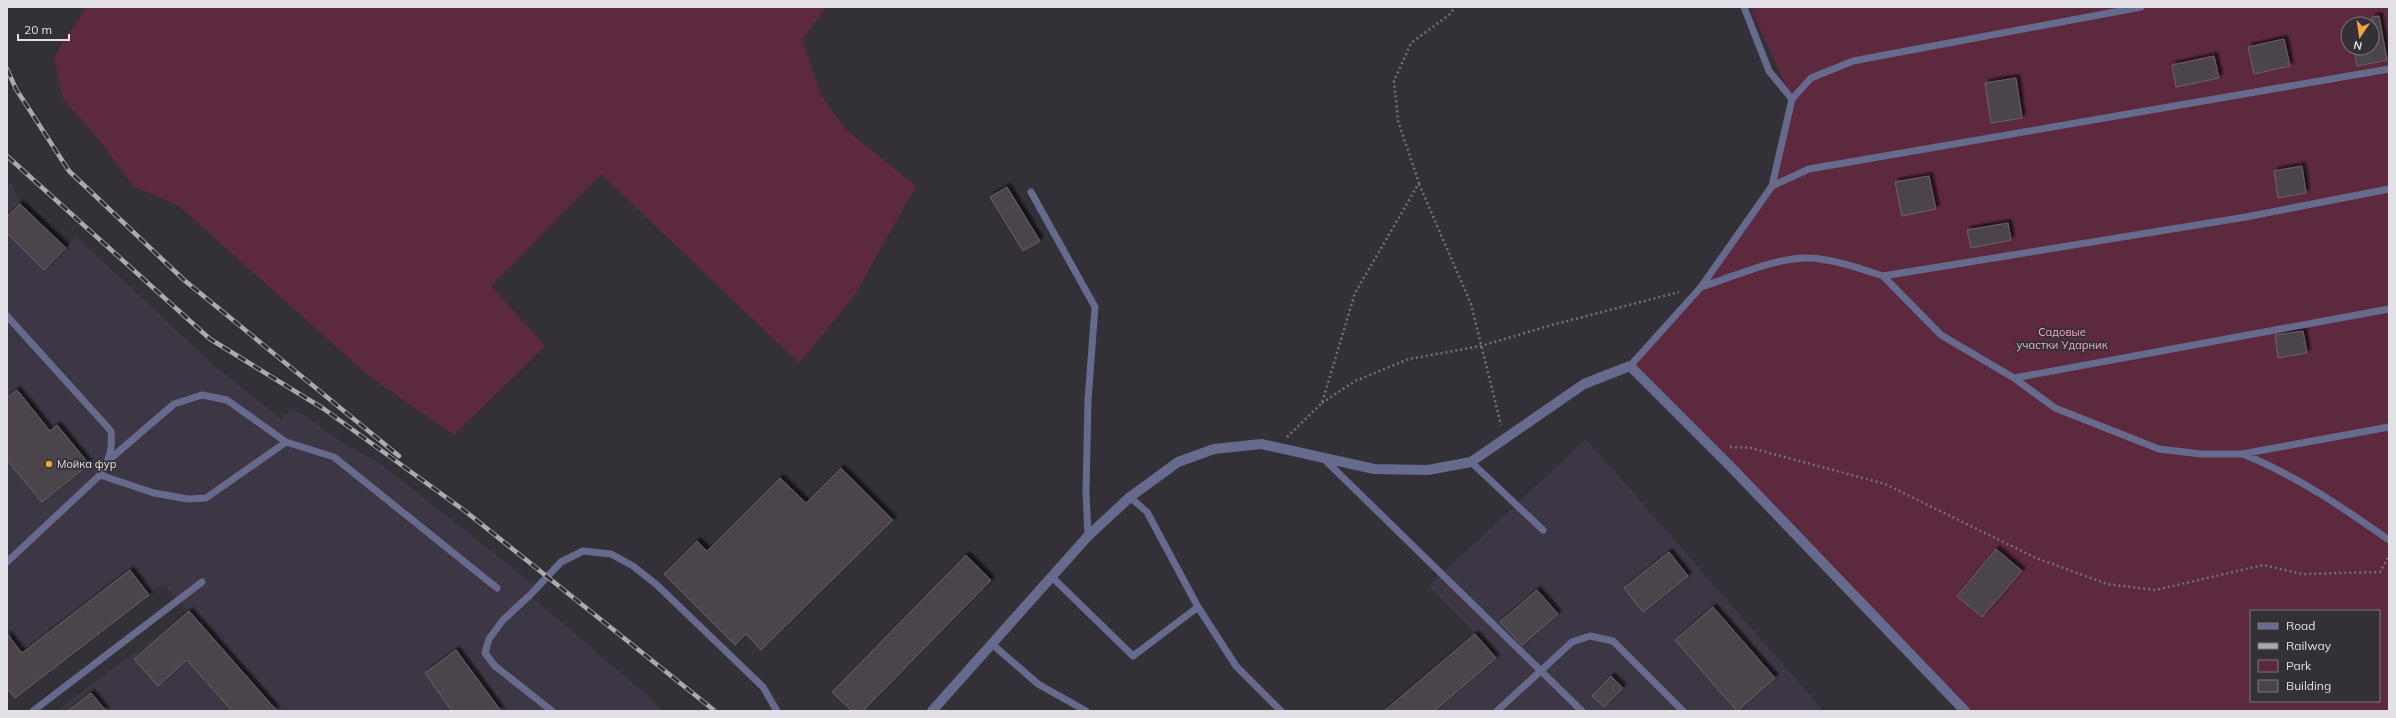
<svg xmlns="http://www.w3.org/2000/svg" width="2396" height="718" viewBox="0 0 2396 718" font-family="Mulish,sans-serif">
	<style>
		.built { fill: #3d3745 }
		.green { fill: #5d293f; fill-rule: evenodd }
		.building { fill: #4c444b; stroke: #6a6269; filter: url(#shadow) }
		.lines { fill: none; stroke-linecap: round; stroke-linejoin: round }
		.path { stroke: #737078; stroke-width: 2.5; stroke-dasharray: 2 3; stroke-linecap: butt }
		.lane { stroke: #666a8c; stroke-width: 7 }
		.street { stroke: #666a8c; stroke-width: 10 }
		.rail-casing { stroke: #acaab0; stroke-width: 4.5 }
		.rail { stroke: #333038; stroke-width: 3; stroke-dasharray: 9; stroke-linecap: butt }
		.poi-dot { fill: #f0a63e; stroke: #333038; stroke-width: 1.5 }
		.labels { text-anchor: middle; stroke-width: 3.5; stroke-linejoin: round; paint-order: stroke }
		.park-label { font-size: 11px; fill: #f2acc6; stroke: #333038 }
		.poi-label { font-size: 11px; fill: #e2e0e6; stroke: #333038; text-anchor: start }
	</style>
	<defs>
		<filter id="shadow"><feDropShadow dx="3.5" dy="-3.5" stdDeviation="1" flood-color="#0009"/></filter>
	</defs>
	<rect width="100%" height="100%" fill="#333038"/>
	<path class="built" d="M12 183 20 204 65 248 76 236 212 364 281 419 293 408 342 442 382 465 534 585 526 592 665 711H57L189 611 163 584 15 698 7 689V185Z
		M1586 439 1824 711H1384L1474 632 1429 586Z"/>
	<path class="green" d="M86 7H826L802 40 821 95 845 129 916 186 854 296 799 363 601 174 491 286 545 346 454 435 369 376 179 206 133 186 98 138 63 99 54 57Z
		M1750 7H2389V711H1965L1630 366 1701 287 1772 186 1792 99ZM2348 24H2372V48H2348ZM2251 611H2379V701H2251Z"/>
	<path class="building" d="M2379 16 2387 60 2357 66 2354 48H2372V17Z
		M2284 39 2290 66 2254 74 2248 47Z
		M2214 56 2219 78 2176 87 2172 65Z
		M2016 78 2022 118 1991 123 1985 83Z
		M2302 166 2306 193 2278 198 2274 171Z
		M1929 176 1936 209 1902 216 1895 182Z
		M1007 187 1040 241 1023 251 990 197Z
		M20 204 66 248 44 270 7 233V217Z
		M2008 223 2011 240 1971 248 1967 230Z
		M2303 331 2307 353 2278 358 2275 335Z
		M17 390 50 431 57 425 89 464 42 502 7 460V398Z
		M841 468 893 520 761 650 746 634 735 645 664 574 697 541 707 551 780 478 806 503Z
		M1996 549 2022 571 1982 617 1957 596Z
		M1669 552 1688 576 1643 612 1624 588Z
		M966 555 991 580 863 711H852L832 692Z
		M130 570 149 595 15 698 7 689V634L22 653Z
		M1537 590 1558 614 1522 645 1500 622Z
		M1713 607 1775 678 1737 711 1675 640Z
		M189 611 277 711H232L187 660 158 686 134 659Z
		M1475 634 1496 658 1434 711H1384Z
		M456 650 501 711H452L425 673Z
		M1611 676 1623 688 1604 707 1592 696Z
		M91 693 106 711H68Z"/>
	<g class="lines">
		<path class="path" d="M1419 184 1471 304 1501 425
			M1322 403 1355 381 1409 359 1481 346 1552 325 1679 292
			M1287 437 1322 403 1355 293 1419 183 1398 121 1394 81 1411 43 1449 15 1455 7
			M1730 447 1751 448 1885 484 2036 558 2107 584 2156 590 2263 565 2303 574 2380 572 2389 556"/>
		<path class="lane" d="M1744 7 1769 71 1792 99
			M1772 186 1809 169 2389 69
			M1031 192 1095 307 1088 400 1086 492 1088 536
			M1883 276 1941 335 2014 378 2389 309
			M1701 287C1733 277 1772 259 1805 258 1827 257 1862 269 1883 276L2246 217 2389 189
			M7 316 111 431C113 450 109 460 100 475L7 562
			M1630 366 1701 287 1772 186 1792 99 1811 78 1853 61 2141 7
			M2014 378 2055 408 2159 449 2201 454H2242L2389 427
			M2243 454C2297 476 2342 507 2389 540
			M110 459 174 404 202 395 227 400 286 442 334 457 497 588
			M1325 460 1582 711
			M1471 462 1543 530
			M100 475 154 493 188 499 206 498 286 442
			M1053 578 1133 656 1198 607 1147 512 1130 497
			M1198 607 1236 666 1281 711
			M992 644 1038 684 1086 711
			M33 711 202 582
			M552 711 495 666 485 653 489 639 503 620 530 595 561 562 583 551 611 554 633 566 657 585 763 687 777 711
			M1497 711 1572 642 1590 636 1613 641 1683 711"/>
		<path class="street" d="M932 711 1088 536 1130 497 1178 462 1214 449 1261 444 1374 469 1428 470 1471 462 1584 384 1630 366 1731 467 1965 711"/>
		<defs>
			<path id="rail" d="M7 69 16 89 69 171 184 280 399 456
				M7 156 210 339 324 409 465 511 715 711"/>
		</defs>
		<use href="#rail" class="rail-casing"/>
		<use href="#rail" class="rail"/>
	</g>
	<circle class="poi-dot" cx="49" cy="464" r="4"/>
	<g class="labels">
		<g class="park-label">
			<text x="2062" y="336">Садовые<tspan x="2062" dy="13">участки Ударник</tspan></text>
		</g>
		<g class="poi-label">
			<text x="57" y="468">Мойка фур</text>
		</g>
	</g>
	<rect width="2396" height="718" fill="none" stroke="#e2e0e6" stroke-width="16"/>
	<rect x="2250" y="610" width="130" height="92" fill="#333038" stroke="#79767e"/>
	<rect x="2258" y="623" width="20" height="6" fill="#666a8c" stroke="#79767e"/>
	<text x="2286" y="630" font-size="12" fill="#e2e0e6">Road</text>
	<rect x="2258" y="643" width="20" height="6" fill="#acaab0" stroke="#79767e"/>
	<text x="2286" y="650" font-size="12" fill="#e2e0e6">Railway</text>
	<rect x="2258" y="660" width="20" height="12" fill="#5d293f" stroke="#79767e"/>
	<text x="2286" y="670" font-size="12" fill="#e2e0e6">Park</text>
	<rect x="2258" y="680" width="20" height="12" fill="#4c444b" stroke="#79767e"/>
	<text x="2286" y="690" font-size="12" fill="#e2e0e6">Building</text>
	<g transform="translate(2360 36) rotate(193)"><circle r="19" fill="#333038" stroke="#79767e"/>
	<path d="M0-3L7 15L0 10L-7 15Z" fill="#f0a63e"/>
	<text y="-6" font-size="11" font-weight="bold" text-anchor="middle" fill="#e2e0e6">N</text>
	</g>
	<path d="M18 34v6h51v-6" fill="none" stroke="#e2e0e6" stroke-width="2"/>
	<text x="24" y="34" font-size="12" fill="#e2e0e6" stroke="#333038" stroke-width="3" paint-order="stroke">20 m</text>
</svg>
